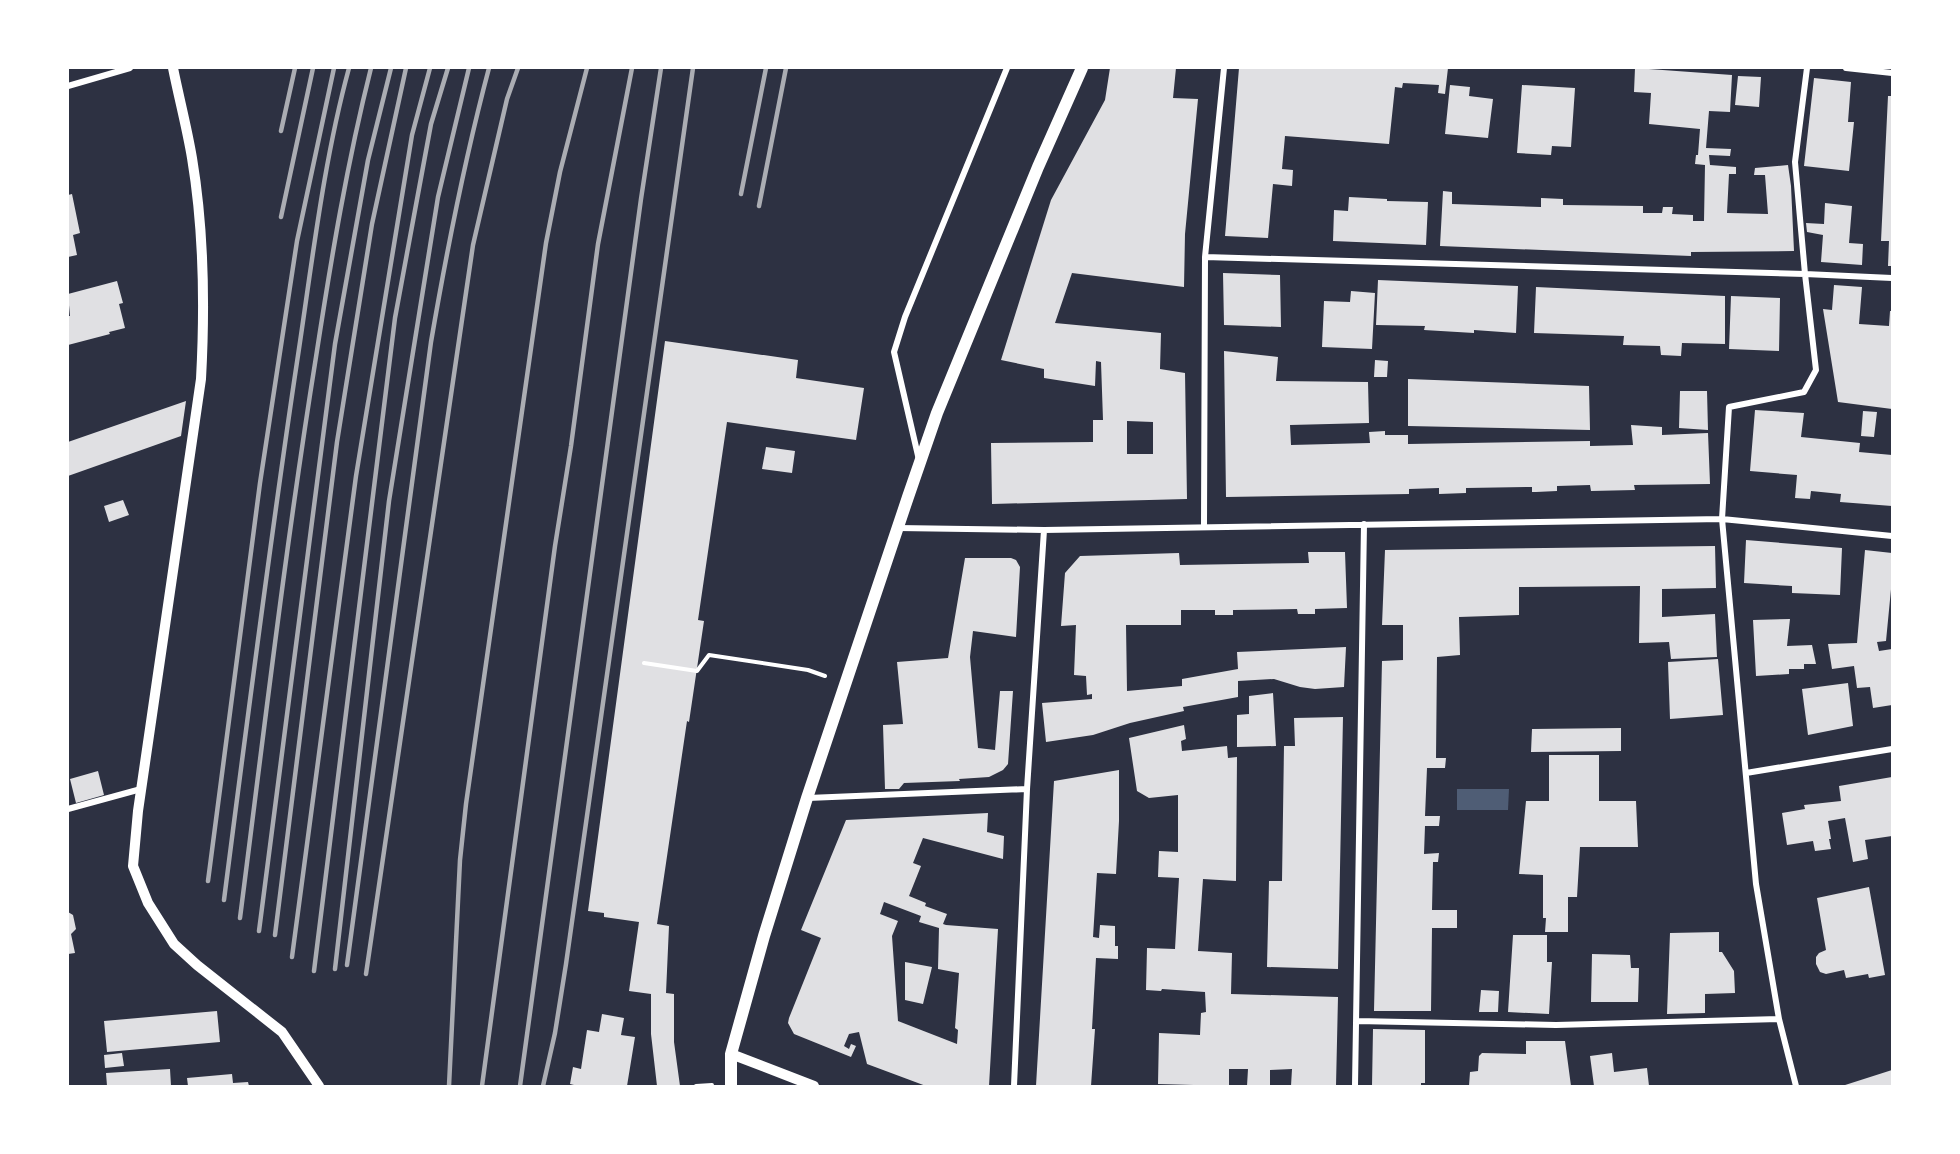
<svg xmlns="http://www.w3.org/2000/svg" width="1960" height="1154" viewBox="0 0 1960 1154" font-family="'Public Sans',sans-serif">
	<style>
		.water { fill: #4f5d75 }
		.building { fill: #e0e0e3; fill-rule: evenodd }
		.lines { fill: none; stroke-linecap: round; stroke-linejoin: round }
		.path { stroke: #fff; stroke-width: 4 }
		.minor { stroke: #fff; stroke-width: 6 }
		.tertiary { stroke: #fff; stroke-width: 10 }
		.secondary { stroke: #fff; stroke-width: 12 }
		.rail { stroke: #abadb3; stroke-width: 4.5 }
	</style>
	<rect width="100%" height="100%" fill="#2d3142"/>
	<path class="water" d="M1457 789H1509L1508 810H1457Z"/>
	<path class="building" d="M1110 68H1176L1173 98 1198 99 1185 234 1184 287 1072 273 1055 323 1161 333 1160 369 1185 373 1187 499 992 504 991 443 1093 442V420H1103L1101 362 1096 361 1095 386 1044 378V369L1001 360 1051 200 1105 100ZM1127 421 1153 422V454H1127Z
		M1239 68H1448L1445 94 1438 93 1439 85 1403 83 1402 88 1395 87 1389 144 1285 136 1282 169 1293 170 1292 186 1273 184 1268 238 1225 236Z
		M1635 68 1732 75 1730 112 1709 111 1706 148 1731 149 1730 156 1709 155 1710 165 1736 167V174H1729L1727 213 1768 214 1765 175H1754L1755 168 1788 165 1791 186 1794 251 1691 252V256L1440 246 1443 191 1452 192V204L1541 207V198L1563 199V205L1643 206V213H1662L1663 207H1673L1672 214 1693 215V221H1704L1705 165 1695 164 1696 155H1698L1700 129 1649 124 1651 93 1634 92Z
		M1738 76 1761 77 1759 107 1735 105Z
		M1814 78 1851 82 1848 122H1854L1849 171 1804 166Z
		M1450 85 1470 87 1469 96 1493 99 1488 138 1445 134Z
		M1522 85 1575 88 1571 147 1552 146 1551 155 1517 153Z
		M1888 96H1892V266H1888L1889 241H1881Z
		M72 194 80 233 73 235 77 255 68 257V195Z
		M1349 197 1387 199V201L1428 202 1426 245 1333 241 1334 210 1348 211Z
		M1825 203 1852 206 1849 243 1863 244 1862 265 1821 262 1823 235 1807 232 1806 223 1824 224Z
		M1223 273 1280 275 1281 327 1224 325Z
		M1378 280 1518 286 1516 333 1474 330V333L1424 330 1425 326 1376 325Z
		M117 281 123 303 119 304 125 328 109 332 110 334 68 345V316H70L68 294Z
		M1834 285 1862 287 1859 324 1889 326 1890 311H1892V409L1838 402 1823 309 1832 310Z
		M1536 287 1725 296V344L1682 343 1681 356 1661 355 1660 346 1623 345 1624 336 1534 333Z
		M1351 291 1375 293 1372 349 1322 347 1324 301 1350 302Z
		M1731 296 1780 298 1779 351 1729 349Z
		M665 341 798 360 796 378 864 388 856 440 727 422 698 620 704 621 689 722 687 721 657 924 669 926 666 993 674 994V1042L680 1086H657L651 1034V994L629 991 639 922 604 917V913L588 911Z
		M1224 351 1278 357 1276 381 1368 382 1369 423 1290 425 1291 445 1370 443 1369 432 1385 431V435H1408V444L1590 441V446L1633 445 1631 425 1662 427V435L1708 433 1710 484 1634 485 1635 490 1591 491 1590 485 1557 486V491L1536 492H1532V487L1466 488V493L1439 494V488L1409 489V494L1226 497Z
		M1375 360 1388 361 1387 377H1374Z
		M1408 379 1589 386 1590 430 1408 426Z
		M1680 391H1707L1708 430 1679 428Z
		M186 401 181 436 68 476V442Z
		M1755 410 1804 413 1801 437 1860 443 1859 452 1892 455V506L1840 502 1841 494 1811 491 1810 499 1795 498 1797 475 1750 471Z
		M1863 411 1877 412 1874 437 1861 436Z
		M766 447 795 451 792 473 762 469Z
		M123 500 129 515 109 522 104 506Z
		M1746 540 1842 548 1840 595 1792 593V586L1744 583Z
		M1715 546 1716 588 1662 589V617L1715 614 1717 657 1671 659 1669 642 1639 643 1640 586 1519 587V615L1459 617 1460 655 1437 657 1436 758H1446L1445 768H1427L1425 816H1440L1439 826H1425L1424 854 1439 853 1438 862H1433L1432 910H1457V928H1432L1431 1011H1374L1382 661 1403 660V625H1382L1385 550Z
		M1865 550 1892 553V579L1886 641 1877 642 1879 651 1892 649V705L1873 708 1870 687 1857 688 1854 666 1832 669 1828 644 1857 643Z
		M1308 552H1345L1347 608 1315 609V614H1298L1297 609 1233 610V615H1215V610H1181V625H1126L1127 691 1182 686V679L1238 669 1237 652 1346 647 1344 687 1315 689 1300 687 1274 679 1238 681V697L1183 707 1184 711 1130 723 1093 735 1046 742 1042 703 1092 699V694L1087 695 1086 676 1074 675 1076 625 1061 626 1065 573 1080 556 1179 553 1180 565 1309 563Z
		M965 558H1011L1016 560 1020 567 1016 637 973 631 970 657 978 748 995 750 1000 691H1013L1008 764 1003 770 989 777 959 779 960 781 904 783 899 789H885L883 725 903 724 897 662 948 658Z
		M1790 619 1787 646 1812 645 1816 664H1804V669H1789V674L1756 676 1753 620Z
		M1718 659 1723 715 1670 719 1668 662Z
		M1848 683 1853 726 1808 735 1802 689Z
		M1273 693 1276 746 1237 747V715L1249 714V696Z
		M1343 717 1338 969 1267 967 1269 881H1282L1284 746H1295L1294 718Z
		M1184 725 1186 739 1181 741 1182 751 1227 746 1228 758 1237 757 1236 881 1203 879 1198 951 1232 953 1231 994 1338 997 1336 1086H1291L1292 1069 1270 1070V1086H1247L1248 1069H1229V1086L1158 1084 1159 1033 1200 1035 1201 1013 1206 1012 1205 992 1162 989 1161 991 1146 990 1147 948 1175 949 1179 878 1158 877 1159 851 1178 852V795L1149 798 1137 791 1129 738Z
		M1621 728V751L1531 752 1532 729Z
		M1549 755H1599V801H1636L1638 847H1580L1577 897H1568V932H1545L1546 918H1543V875L1519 874 1526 801H1549Z
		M1119 770V821L1116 874 1097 873 1093 937 1099 938 1100 925 1115 926V946H1118V959L1096 958 1092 1029H1095L1091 1086H1036L1054 781Z
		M98 771 104 795 76 803 70 779Z
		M1892 777V836L1865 840 1868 859 1853 862 1845 818 1828 821 1831 839H1829L1831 849 1815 851 1813 841 1787 845 1782 813 1805 809 1804 805 1841 801 1839 786Z
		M988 813 987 832 1004 836 1003 859 923 838 913 863 921 866 909 896 926 903 925 906 947 914 943 924 946 925 998 929 989 1086H926L867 1064 859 1032 849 1034 844 1046 849 1049 851 1044 856 1046 851 1057 794 1034 788 1023 789 1018 821 938 801 930 846 820ZM884 902 921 916 919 922 939 928 938 969 959 973 955 1028 958 1030 957 1044 898 1021 892 936 898 921 880 914Z
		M1869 887 1885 975 1869 978 1868 974 1846 978 1844 970 1826 974 1820 972 1816 964V957L1819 953 1826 950 1817 898Z
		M68 912 73 915 76 929 71 934 75 953 68 954Z
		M1719 932V952H1722L1734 971 1735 993 1705 994V1013L1667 1014 1670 933Z
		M1513 935H1547V962H1552L1549 1014 1508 1012Z
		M1592 954 1630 955 1631 968H1639L1638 1002H1591Z
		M905 962 932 967 923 1004 905 1000Z
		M1481 990 1499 991 1498 1012H1479Z
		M217 1011 220 1042 107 1052 104 1021Z
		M602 1014 624 1018 621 1035 635 1037 627 1086H578L570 1084 573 1067 581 1069 587 1030 599 1032Z
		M1373 1029 1425 1030V1083H1421V1086H1372Z
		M1526 1041H1565L1571 1086H1469L1470 1072 1478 1071 1479 1056 1482 1053 1526 1054Z
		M122 1053 124 1066 105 1068 104 1055Z
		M1612 1053 1614 1072 1647 1068 1649 1086H1594L1590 1056Z
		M170 1069 171 1086H107L106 1073Z
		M1892 1070V1086H1842Z
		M232 1074 233 1083 248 1082 249 1086H188L187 1078Z"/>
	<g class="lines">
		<path class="path" d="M644 663 697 671 709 655 808 670 825 676
			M696 1086 712 1085"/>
		<path class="minor" d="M1846 68 1892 73
			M68 86 130 68
			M1205 257 1805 274 1892 278
			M919 460 894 352 905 317 1007 68
			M1204 526 1205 257 1224 68
			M898 528 1044 530 1722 519 1892 536
			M1746 773 1892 749
			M808 798 1027 789
			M68 809 141 789
			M1357 1021 1556 1025 1779 1019
			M1014 1086 1027 789 1044 530
			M1355 1086 1364 524
			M1796 1086 1779 1019 1756 884 1722 519 1729 407 1804 392 1816 370 1805 274 1795 162 1807 68"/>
		<path class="tertiary" d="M173 68C179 98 187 128 192 158 204 230 205 305 201 379L138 811 133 866 148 903 174 944 197 965 282 1032 319 1086
			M731 1054 814 1086"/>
		<path class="secondary" d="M731 1086V1054L764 936 807 798 908 497 937 413 1038 167 1082 68"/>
		<path class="rail" d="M281 131 295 68
			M741 194 766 68
			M759 206 786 68
			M281 217 313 68
			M208 881 260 483 297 241 334 68
			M224 900C247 721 270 541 297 362 312 264 323 163 349 68
			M240 918C264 731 286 543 316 357 331 260 347 163 371 68
			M259 931 335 344 368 160 391 68
			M275 935 337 442 372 224 406 68
			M292 957 356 476 412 135 430 68
			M347 965 431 342C447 249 465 158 489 68
			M335 969 389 501 438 197 469 68
			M314 971 395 318 431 124 448 68
			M366 974 473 245 507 99 518 68
			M449 1086 460 860 466 804 546 243 560 172 587 68
			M482 1086 555 546 571 446 598 244 632 68
			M520 1086 641 199 661 68
			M543 1086 555 1033 566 964 693 68"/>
	</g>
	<rect width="1960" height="1154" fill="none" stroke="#ffffff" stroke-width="138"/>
</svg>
